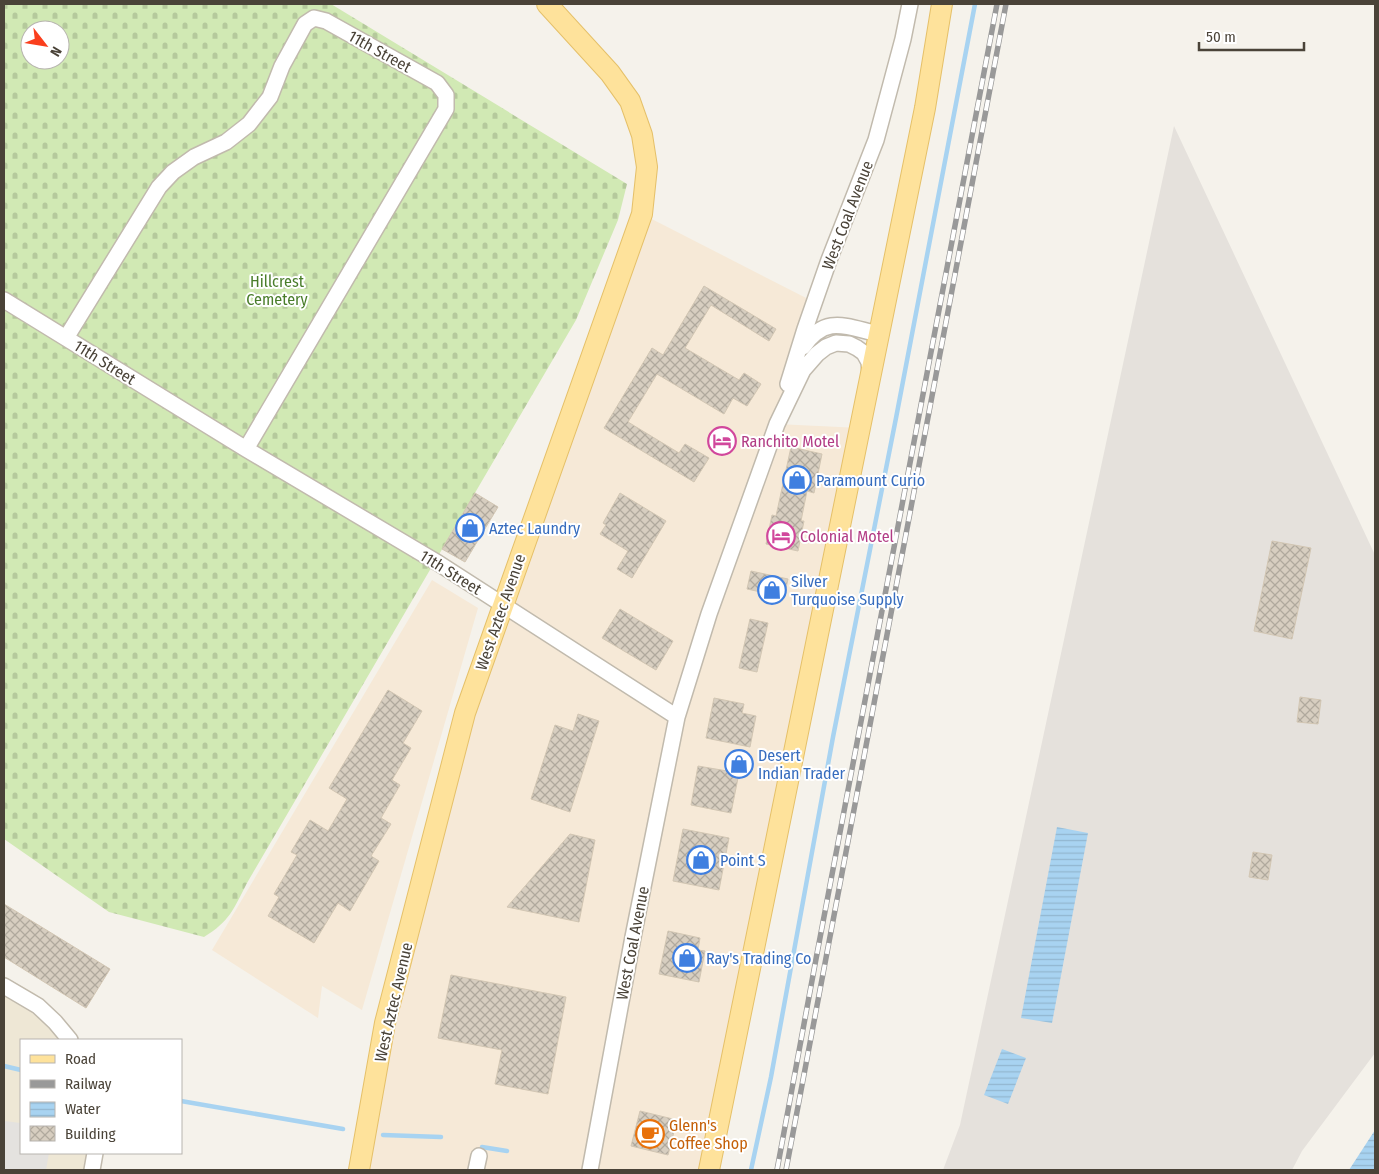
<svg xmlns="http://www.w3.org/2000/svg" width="1379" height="1174" viewBox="0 0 1379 1174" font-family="'Fira Sans Condensed',sans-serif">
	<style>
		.commercial { fill: #f6e9d7 }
		.industrial { fill: #e5e1dc }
		.education { fill: #eee7d5 }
		.cemetery { fill: url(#cemetery-stones); fill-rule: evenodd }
		.parking { fill: #e4e2df }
		.water { fill: url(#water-rules) }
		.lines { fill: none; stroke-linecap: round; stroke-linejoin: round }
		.stream { stroke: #a8d3f1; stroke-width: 4.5 }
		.building { fill: url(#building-cross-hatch); stroke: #d2c6b3 }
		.minor-casing { stroke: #c1baad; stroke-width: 18 }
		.major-casing { stroke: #e5c069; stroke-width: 22 }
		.minor { stroke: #fff; stroke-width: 15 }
		.major { stroke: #fee29b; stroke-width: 20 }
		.rail-casing { stroke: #999; stroke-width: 5.5 }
		.rail { stroke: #fff; stroke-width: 4; stroke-dasharray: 11; stroke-linecap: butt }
		.labels { text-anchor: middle; stroke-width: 4; stroke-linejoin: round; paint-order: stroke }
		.street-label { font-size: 16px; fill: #4a4338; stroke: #fff }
		.park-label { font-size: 16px; fill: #497d2a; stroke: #fff }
		.hotel-label { font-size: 16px; fill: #b23c85; stroke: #fff; text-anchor: start }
		.shop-label { font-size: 16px; fill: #366cbe; stroke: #fff; text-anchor: start }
		.food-label { font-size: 16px; fill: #c56008; stroke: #fff; text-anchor: start }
	</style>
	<defs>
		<pattern id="cemetery-stones" width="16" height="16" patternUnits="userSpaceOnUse" patternTransform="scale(1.25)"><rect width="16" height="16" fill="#d1e9b4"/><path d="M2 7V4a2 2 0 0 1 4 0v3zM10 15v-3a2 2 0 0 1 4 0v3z" fill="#b5c99c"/></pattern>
		<pattern id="water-rules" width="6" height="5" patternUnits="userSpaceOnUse" patternTransform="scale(1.25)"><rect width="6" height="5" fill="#a8d3f1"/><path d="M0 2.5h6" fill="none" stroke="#92b6cf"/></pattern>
		<pattern id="building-cross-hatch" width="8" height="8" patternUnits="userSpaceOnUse" patternTransform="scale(1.25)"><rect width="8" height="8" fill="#d7cec0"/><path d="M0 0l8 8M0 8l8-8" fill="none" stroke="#b0a99d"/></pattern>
	</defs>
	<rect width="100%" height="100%" fill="#f5f2eb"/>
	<path class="commercial" d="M642 214 814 302 709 614 777 424 860 428 709 1170H359L465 713Z
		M432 580 478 608 362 1010 322 986 318 1018 212 950Z"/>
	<path class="industrial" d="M1174 126 1375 555V1053L1302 1151 1292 1170H943L960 1125Z"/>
	<path class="education" d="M4 976 34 993 48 1004 69 1025 80 1040H21V1153H103L100 1170H4Z"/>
	<path class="cemetery" d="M4 4H331L627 184 618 220 576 320 247 883C233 910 230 921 204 937L109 912 4 839ZM30 30H60V60H30Z"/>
	<path class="parking" d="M4 1121 21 1123V1153H49L46 1170H4Z"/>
	<path class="water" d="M1057 827 1088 833 1052 1023 1021 1018Z
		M1002 1049 1026 1058 1008 1104 984 1095Z
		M1375 1130V1170H1349Z"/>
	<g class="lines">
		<path class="stream" d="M4 1066 21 1070
			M181 1101 343 1129
			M383 1135 441 1137
			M482 1147 507 1151
			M751 1170 771 1077 833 737 896 418 975 4"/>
	</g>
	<path class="building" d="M704 286 776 329 769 341 711 305 685 348 739 380 744 373 761 384 747 406 733 398 724 414 657 374 628 422 679 453 685 444 709 458 694 482 604 428 652 348 663 355Z
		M791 447 822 454 814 493 807 491 801 521H804L798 551 766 544 772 515 776 516Z
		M475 493 498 507 465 562 442 549Z
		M620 493 666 521 632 578 617 569 628 551 600 534 606 525 603 523Z
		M1272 541 1311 548 1292 639 1254 631Z
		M751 571 788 579 784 597 747 589Z
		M620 609 673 641 656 670 602 638Z
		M750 619 768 623 757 672 739 668Z
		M388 690 422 711 403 743 411 748 392 780 400 785 381 818 391 824 371 856 379 861 350 911 338 903 314 943 268 916 279 897 274 894 297 855 291 852 310 820 328 831 347 799 329 788Z
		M1300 697 1321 700 1318 724 1297 722Z
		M714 698 744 704 742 713 756 716 750 747 706 738Z
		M578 714 599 721 570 812 531 799 555 725 573 731Z
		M698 766 739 773 731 813 691 805Z
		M683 829 729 838 719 890 673 881Z
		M570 834 595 840 579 922 507 907Z
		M1253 852 1272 855 1268 880 1249 877Z
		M4 904 110 969 86 1008 4 957Z
		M668 931 700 938 698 950 705 951 699 982 659 974Z
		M451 975 566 997 548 1094 495 1084 502 1050 438 1038Z
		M640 1111 677 1120 668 1155 631 1146Z"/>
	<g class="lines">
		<defs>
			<path id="minor" d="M4 300 246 449 438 563 677 717
				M66 338 159 187 173 172 194 157 226 142 249 124 270 97 282 66 305 24 314 18 326 21 437 83 446 95V109L246 449
				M803 347C826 314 846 327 879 334
				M788 384 805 329 829 260 876 140 903 39 910 4
				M4 986 38 1006 55 1022 70 1040
				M92 1170 95 1153
				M476 1170 479 1156
				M590 1170 633 937 677 717 709 614 777 424 803 370 817 354 826 347 836 343 849 344 857 348 864 353 869 362 870 373"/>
			<path id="major" d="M359 1170 385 1023 465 713 642 214 647 167 642 135 630 101 610 73 547 4
				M709 1170 925 108 942 4"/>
		</defs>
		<use href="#minor" class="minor-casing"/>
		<use href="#major" class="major-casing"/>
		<use href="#minor" class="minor"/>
		<use href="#major" class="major"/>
		<defs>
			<path id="rail" d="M777 1170 816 959 997 4
				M786 1170 1006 4"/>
		</defs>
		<use href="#rail" class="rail-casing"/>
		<use href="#rail" class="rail"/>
	</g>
	<defs>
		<symbol id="hotel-ring" viewBox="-11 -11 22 22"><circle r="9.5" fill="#fff" stroke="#d1479c" stroke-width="1.5"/><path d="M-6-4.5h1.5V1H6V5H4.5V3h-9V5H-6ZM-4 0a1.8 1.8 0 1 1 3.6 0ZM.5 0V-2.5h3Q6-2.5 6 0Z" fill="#d1479c"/></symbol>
		<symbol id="shop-ring" viewBox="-11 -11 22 22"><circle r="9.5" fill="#fff" stroke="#3f7fe0" stroke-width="1.5"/><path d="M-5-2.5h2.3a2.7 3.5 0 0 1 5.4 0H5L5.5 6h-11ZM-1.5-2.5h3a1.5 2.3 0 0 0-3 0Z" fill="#3f7fe0"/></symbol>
		<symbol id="cafe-ring" viewBox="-11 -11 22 22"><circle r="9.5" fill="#fff" stroke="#e8710a" stroke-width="1.5"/><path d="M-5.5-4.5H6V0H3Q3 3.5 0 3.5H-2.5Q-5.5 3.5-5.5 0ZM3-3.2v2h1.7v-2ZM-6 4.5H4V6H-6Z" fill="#e8710a"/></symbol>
	</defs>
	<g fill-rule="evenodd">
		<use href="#hotel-ring" x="706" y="425" width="32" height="32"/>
		<use href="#shop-ring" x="781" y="464" width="32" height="32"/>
		<use href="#shop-ring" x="454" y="512" width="32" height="32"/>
		<use href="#hotel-ring" x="765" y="520" width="32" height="32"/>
		<use href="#shop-ring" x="756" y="574" width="32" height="32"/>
		<use href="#shop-ring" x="723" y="748" width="32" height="32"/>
		<use href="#shop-ring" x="685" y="844" width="32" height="32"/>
		<use href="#shop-ring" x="671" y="942" width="32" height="32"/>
		<use href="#cafe-ring" x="634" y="1118" width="32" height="32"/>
	</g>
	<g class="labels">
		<g class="street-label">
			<text transform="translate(380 51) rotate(29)" y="6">11th Street</text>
			<text transform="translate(847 215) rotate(-69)" y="6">West Coal Avenue</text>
			<text transform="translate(105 362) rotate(32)" y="6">11th Street</text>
			<text transform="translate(451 572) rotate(32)" y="6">11th Street</text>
			<text transform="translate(500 612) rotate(-71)" y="6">West Aztec Avenue</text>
			<text transform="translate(632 943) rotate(-79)" y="6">West Coal Avenue</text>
			<text transform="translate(393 1002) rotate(-77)" y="6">West Aztec Avenue</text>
		</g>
		<g class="park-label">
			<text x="277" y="287">Hillcrest<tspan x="277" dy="18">Cemetery</tspan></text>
		</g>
		<g class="hotel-label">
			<text x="741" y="447">Ranchito Motel</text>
			<text x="800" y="542">Colonial Motel</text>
		</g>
		<g class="shop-label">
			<text x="816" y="486">Paramount Curio</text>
			<text x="489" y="534">Aztec Laundry</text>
			<text x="791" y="587">Silver<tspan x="791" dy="18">Turquoise Supply</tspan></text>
			<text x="758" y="761">Desert<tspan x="758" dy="18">Indian Trader</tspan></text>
			<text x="720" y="866">Point S</text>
			<text x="706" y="964">Ray's Trading Co</text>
		</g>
		<g class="food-label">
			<text x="669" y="1131">Glenn's<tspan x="669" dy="18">Coffee Shop</tspan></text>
		</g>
	</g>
	<rect width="1379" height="1174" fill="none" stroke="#4a4338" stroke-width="10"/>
	<rect x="20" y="1039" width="162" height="115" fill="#ffffff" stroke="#b7b4af"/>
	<rect x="30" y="1055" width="25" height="8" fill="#fee29b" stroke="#b7b4af"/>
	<text x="65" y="1064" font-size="15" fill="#4a4338">Road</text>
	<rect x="30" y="1080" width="25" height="8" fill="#999999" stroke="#b7b4af"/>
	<text x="65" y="1089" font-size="15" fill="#4a4338">Railway</text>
	<rect x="30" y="1102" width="25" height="15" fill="url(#water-rules)" stroke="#b7b4af"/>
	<text x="65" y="1114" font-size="15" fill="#4a4338">Water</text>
	<rect x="30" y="1126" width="25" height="15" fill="url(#building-cross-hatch)" stroke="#b7b4af"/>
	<text x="65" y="1139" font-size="15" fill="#4a4338">Building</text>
	<g transform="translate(45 45) rotate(121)"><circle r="24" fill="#ffffff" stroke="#b7b4af"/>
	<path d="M0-4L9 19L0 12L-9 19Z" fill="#fa3f1d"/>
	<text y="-8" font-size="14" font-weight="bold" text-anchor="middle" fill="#4a4338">N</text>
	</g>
	<path d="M1199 42v8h105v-8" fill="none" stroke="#4a4338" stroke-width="2.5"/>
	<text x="1206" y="42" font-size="15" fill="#4a4338" stroke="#ffffff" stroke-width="4" paint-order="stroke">50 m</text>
</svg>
